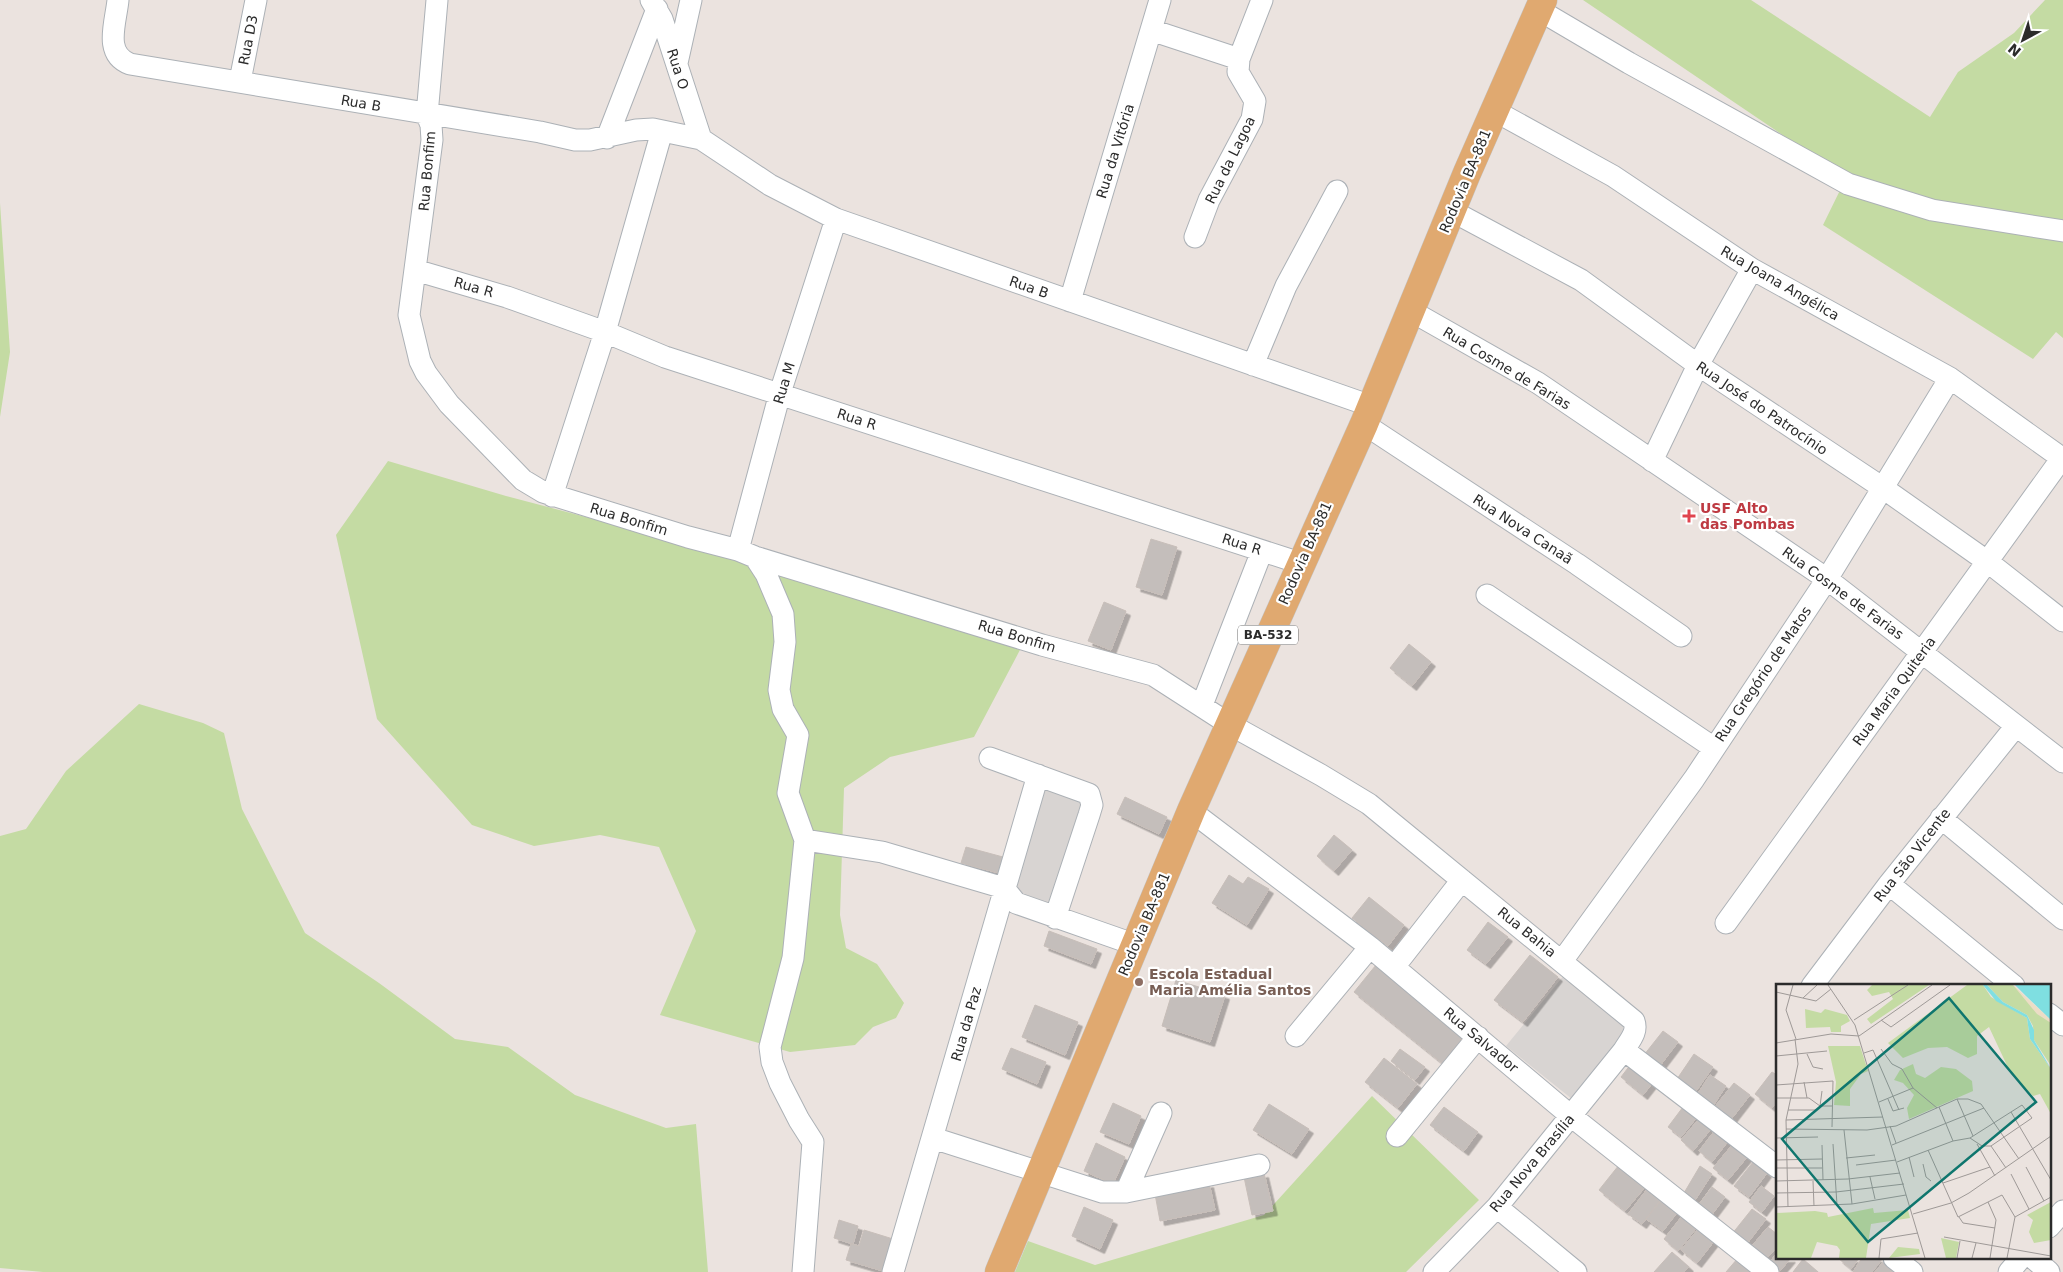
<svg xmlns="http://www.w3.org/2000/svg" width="2063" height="1272" viewBox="0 0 2063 1272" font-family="'DejaVu Sans',sans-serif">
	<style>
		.green { fill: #c4dba3 }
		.plaza { fill: #d8d4d2 }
		.building { fill: #c4bebb; stroke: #c7beb9; filter: url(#shadow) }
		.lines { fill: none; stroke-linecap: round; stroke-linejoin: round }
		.minor-casing { stroke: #acb1b6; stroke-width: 23 }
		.major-casing { stroke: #c4c4c4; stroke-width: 29 }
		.minor { stroke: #fff; stroke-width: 21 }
		.major { stroke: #e0a970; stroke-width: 28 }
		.health-dot { fill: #e0444e; stroke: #fff; stroke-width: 2 }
		.education-dot { fill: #8d6e63; stroke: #fff; stroke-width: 2 }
		.labels { text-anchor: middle; stroke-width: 4.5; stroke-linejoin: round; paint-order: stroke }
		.shield { fill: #fff; stroke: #6b6b6b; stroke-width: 1 }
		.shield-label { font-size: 12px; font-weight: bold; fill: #2b2b2b }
		.street-label { font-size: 14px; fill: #2b2b2b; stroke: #fff }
		.health-label { font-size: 14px; font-weight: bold; fill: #be3a42; stroke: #fff; text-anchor: start }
		.education-label { font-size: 14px; font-weight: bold; fill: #785e54; stroke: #fff; text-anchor: start }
		.inset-road { fill: none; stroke: #9e9997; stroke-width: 1 }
		.view { fill: #0f766e; fill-opacity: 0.15; stroke: #0f766e; stroke-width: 2.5 }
		.inset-edge { fill: none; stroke: #2b2b2b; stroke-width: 2.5 }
	</style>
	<defs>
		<filter id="shadow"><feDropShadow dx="4.5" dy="4.5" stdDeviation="0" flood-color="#0004"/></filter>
	</defs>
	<rect width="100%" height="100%" fill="#ebe3df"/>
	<path class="green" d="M1583 0H1751L1930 117 1958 72 2014 33 2045 0H2063V338L2056 332 2033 359 1823 225 1846 178Z
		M0 203 10 352 0 417Z
		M388 461 506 496 719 552 1021 648 974 737 890 757 844 788 840 915 846 948 877 964 904 1003 896 1018 873 1027 855 1045 790 1052 660 1015 696 931 659 847 600 835 534 846 472 825 377 719 336 535Z
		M139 704 203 723 224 733 242 809 305 933 379 983 455 1039 508 1047 575 1095 666 1128 696 1124 708 1272H43L0 1268V836L26 829 66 771Z
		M1372 1096 1479 1200 1406 1272H1015L1028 1241 1095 1265 1264 1215Z"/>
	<path class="plaza" d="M1042 782 1085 797 1049 909 1019 897 1010 887Z
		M1565 974 1620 1017 1625 1033 1572 1099 1506 1046Z"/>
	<path class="building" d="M1151 539 1177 547 1162 595 1136 587Z
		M1104 602 1126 611 1111 650 1088 641Z
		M1409 644 1431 662 1412 686 1390 668Z
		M1125 797 1167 817 1159 834 1117 814Z
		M1334 835 1352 850 1334 871 1317 856Z
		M966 847 1003 857 999 873 961 863Z
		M1229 875 1243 884 1248 877 1269 889 1247 925 1212 903Z
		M1369 897 1404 925 1388 946 1352 918Z
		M1488 922 1508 937 1486 964 1467 950Z
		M1049 931 1097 949 1091 964 1044 946Z
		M1530 955 1558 977 1523 1022 1494 1000Z
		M1376 965 1464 1036 1442 1063 1354 992Z
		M1176 980 1225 995 1210 1042 1162 1026Z
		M1035 1005 1078 1022 1065 1055 1022 1037Z
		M1663 1031 1678 1042 1659 1067 1644 1055Z
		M1011 1048 1046 1062 1037 1084 1002 1069Z
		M1400 1049 1425 1067 1415 1080 1391 1061Z
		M1694 1054 1713 1067 1694 1094 1675 1082Z
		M1384 1058 1417 1084 1398 1108 1365 1082Z
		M1631 1064 1654 1081 1643 1095 1621 1077Z
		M1772 1072 1777 1075V1103L1772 1108 1755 1094Z
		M1710 1075 1726 1086 1711 1109 1695 1098Z
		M1734 1083 1750 1095 1729 1122 1713 1109Z
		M1113 1103 1141 1116 1129 1144 1100 1132Z
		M1269 1104 1309 1129 1292 1154 1253 1130Z
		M1444 1107 1478 1132 1464 1151 1430 1125Z
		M1683 1107 1697 1117 1681 1137 1668 1127Z
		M1699 1119 1711 1129 1693 1151 1681 1140Z
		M1716 1129 1729 1140 1712 1162 1699 1151Z
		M1096 1143 1125 1157 1113 1184 1084 1171Z
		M1733 1144 1748 1156 1728 1180 1713 1168Z
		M1753 1162 1767 1173 1749 1197 1734 1186Z
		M1619 1165 1646 1186 1625 1211 1599 1190Z
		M1700 1166 1712 1174 1695 1200 1684 1193Z
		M1264 1173 1273 1211 1252 1215 1244 1177Z
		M1209 1183 1215 1210 1160 1221 1155 1194Z
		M1761 1186 1774 1196 1762 1212 1749 1202Z
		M1712 1187 1725 1197 1710 1217 1697 1207Z
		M1648 1188 1662 1198 1642 1224 1628 1214Z
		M1663 1198 1679 1210 1663 1231 1646 1219Z
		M1084 1207 1113 1220 1100 1249 1072 1236Z
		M1752 1209 1766 1219 1746 1245 1732 1234Z
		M1683 1215 1698 1226 1678 1251 1664 1239Z
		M839 1220 858 1226 853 1244 834 1238Z
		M1700 1227 1715 1240 1697 1263 1681 1250Z
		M1768 1227 1777 1234V1247L1766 1259 1751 1247Z
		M864 1230 893 1239 883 1271 846 1260 851 1244 859 1246Z
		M1672 1252 1689 1267 1684 1272H1654Z
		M1777 1253V1258H1791L1779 1272 1769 1263Z
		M1738 1258 1755 1272H1726Z
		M1838 1258H1859L1851 1269Z
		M1862 1258H1883L1872 1272H1853Z
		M1803 1259 1818 1272H1793Z
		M1885 1260 1896 1272H1875Z"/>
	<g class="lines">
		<defs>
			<path id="minor" d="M118 0C116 22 103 54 130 64L540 132 575 140H590L636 130 653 129 701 139 770 185 836 219 1371 406
				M437 0 427 115 431 125 432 140 409 315 420 361 426 373 449 404 523 480 543 492 688 537 738 550 755 557 1042 645 1153 675 1229 724 1321 775 1369 804 1634 1021C1638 1032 1630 1040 1624 1050L1777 1167
				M651 0 662 19 701 139
				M1539 10 1629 63 1848 184 1932 210 2063 231
				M1151 30 1239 59
				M677 63 691 0
				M240 81 256 0
				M1495 111 1613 176 1752 269 1950 378 2063 459
				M607 138 657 9
				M1452 211 1581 280 1698 365 1883 488 1988 562 2063 621
				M1195 237 1209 200 1252 119 1255 101 1238 72 1239 59 1262 0
				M415 270 507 297 605 332 665 357 1300 563
				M1070 301 1160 0
				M1411 311 1538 383 1827 579 2063 762
				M1253 365 1286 286 1337 191
				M1364 424 1577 564 1681 636
				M1652 461 1698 365 1752 269
				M552 496 605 332 662 131
				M738 550 780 393 836 219
				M755 557 766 574 783 614 785 642 779 690 783 709 798 735 788 793 805 840 793 958 770 1047 772 1062 780 1083 799 1120 813 1142 803 1272
				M1487 595 1714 748
				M1202 705 1262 551
				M990 758 1089 794 1092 805 1089 815 1055 918
				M1191 811 1370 947 1571 1116 1768 1272
				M1941 818 2063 919
				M805 840 882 852 1004 888 1016 903 1136 945
				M1889 884 2014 986
				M1726 923 2062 458
				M1562 961 1694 779 1827 579 1950 378
				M1394 967 1462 880
				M1812 986 1889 884 2016 726
				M2049 1014 2063 1025
				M1296 1036 1370 947
				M1397 1136 1478 1037
				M933 1138 1102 1192H1126L1259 1165
				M1126 1192 1161 1113
				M1497 1207 1576 1272
				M2049 1227 2063 1211
				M1894 1258 1912 1272
				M2033 1258 2049 1272
				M893 1272 1038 775
				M1434 1272 1497 1207 1624 1050
				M2009 1272 2021 1258"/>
			<path id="major" d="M999 1272 1191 811 1364 424 1467 173 1543 0"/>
		</defs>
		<use href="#minor" class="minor-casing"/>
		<use href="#major" class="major-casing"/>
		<use href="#minor" class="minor"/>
		<use href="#major" class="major"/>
	</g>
	<path class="health-dot" d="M1686.5 508.5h5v5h5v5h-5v5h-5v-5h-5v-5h5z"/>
	<circle class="education-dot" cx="1139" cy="982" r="5"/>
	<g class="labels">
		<rect class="shield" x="1238" y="625.5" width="60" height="19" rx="4"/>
		<g class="shield-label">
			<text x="1268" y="639">BA-532</text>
		</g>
		<g class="street-label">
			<text transform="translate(248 40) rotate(-79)" y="5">Rua D3</text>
			<text transform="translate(678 69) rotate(72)" y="5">Rua O</text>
			<text transform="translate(361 103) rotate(10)" y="5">Rua B</text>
			<text transform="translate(1115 151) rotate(-73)" y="5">Rua da Vitória</text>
			<text transform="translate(1230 160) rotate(-64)" y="5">Rua da Lagoa</text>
			<text transform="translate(427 171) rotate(-85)" y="5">Rua Bonfim</text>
			<text transform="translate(1465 181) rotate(-67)" y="5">Rodovia BA-881</text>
			<text transform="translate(1780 283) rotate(30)" y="5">Rua Joana Angélica</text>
			<text transform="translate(474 287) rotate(16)" y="5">Rua R</text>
			<text transform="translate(1029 287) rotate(19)" y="5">Rua B</text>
			<text transform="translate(1507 368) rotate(31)" y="5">Rua Cosme de Farias</text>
			<text transform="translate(784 383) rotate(-73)" y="5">Rua M</text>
			<text transform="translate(1762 408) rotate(34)" y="5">Rua José do Patrocínio</text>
			<text transform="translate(857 419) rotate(18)" y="5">Rua R</text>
			<text transform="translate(629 519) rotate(17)" y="5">Rua Bonfim</text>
			<text transform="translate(1523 529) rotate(33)" y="5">Rua Nova Canaã</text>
			<text transform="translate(1242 544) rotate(18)" y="5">Rua R</text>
			<text transform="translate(1305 553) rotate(-66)" y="5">Rodovia BA-881</text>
			<text transform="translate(1843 593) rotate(36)" y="5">Rua Cosme de Farias</text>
			<text transform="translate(1017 636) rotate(17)" y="5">Rua Bonfim</text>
			<text transform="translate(1763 674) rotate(-56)" y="5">Rua Gregório de Matos</text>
			<text transform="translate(1894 691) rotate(-54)" y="5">Rua Maria Quiteria</text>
			<text transform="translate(1912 855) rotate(-52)" y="5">Rua São Vicente</text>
			<text transform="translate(1144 924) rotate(-67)" y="5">Rodovia BA-881</text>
			<text transform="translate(1527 932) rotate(39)" y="5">Rua Bahia</text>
			<text transform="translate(966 1024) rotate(-74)" y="5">Rua da Paz</text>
			<text transform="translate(1481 1040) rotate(40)" y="5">Rua Salvador</text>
			<text transform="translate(1532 1163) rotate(-50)" y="5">Rua Nova Brasília</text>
		</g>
		<g class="health-label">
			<text x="1700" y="513">USF Alto<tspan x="1700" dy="16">das Pombas</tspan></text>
		</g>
		<g class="education-label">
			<text x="1149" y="979">Escola Estadual<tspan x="1149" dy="16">Maria Amélia Santos</tspan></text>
		</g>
	</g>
	<g transform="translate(1776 984)">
		<rect width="275" height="275" fill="#ebe3df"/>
		<path d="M96 1H153L95 40 91 35 117 15 113 8 96 12 91 6ZM191 1H207L215 13 251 34 254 55 275 85V130L264 110 257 112 235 90 213 43 201 52V70L192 74 171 63 152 64 127 74 112 59ZM211 1H237L275 39V82L258 56 257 42 251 31 227 18ZM29 25 45 29 49 25 71 31 74 37 65 42V48H55L54 43 30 44ZM52 62H84L92 87 85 90 74 105V122L58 121 60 98ZM137 80 140 90 149 94 165 83 180 85 196 97 197 107 133 135 131 124 138 111 127 99 118 96 124 86ZM275 218V256L258 259 253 248 257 236 251 231ZM97 224 98 229 132 226 134 234 95 240 90 274H63L64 266 61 262 41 258 35 274H0V229L39 227 51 229 52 233ZM165 254 183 258 180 274H170ZM122 263 143 265 144 270 113 274Z" fill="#c4dba3"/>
		<path d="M237 1 275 36V39L261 30Z" fill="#ecddc6"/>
		<path d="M207 1H211L227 18 251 31 258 46V56L275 85 254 55 251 34 220 17ZM239 1H275V36L250 12Z" fill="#7fdfe1"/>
		<path class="inset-road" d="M17 1 10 26 20 55M52 1 79 41 149 274M0 8 40 17 55 5M27 14 41 1M78 36 132 1M105 36 115 43 174 1M0 59 55 50 83 52 156 1M105 65 116 80 126 85 137 104 161 124M88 69 97 66 123 126M31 70 37 83 47 85M0 72 51 67M28 98 31 114M0 101 57 97 56 143M0 114H33L44 122H56M112 115 117 127 128 124M181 115 197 152M103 118 137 104M163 123 177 157M12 126H40L44 122 46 107M235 128 275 196M10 136 107 133M114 142 120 159M10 145 91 146 120 142 181 115H192L205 120 243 175M68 146 76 220M0 154 42 153M57 160 61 221M201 160 219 192M46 161 47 196M116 161 208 124M215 162 230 184M152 166 182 233 226 211 239 233M133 173 138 193M70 174 99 171M0 176 46 175M121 178 177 157 194 154 246 121 256 134 215 162H206L194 154M147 180 150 193 155 197M80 181 120 176M250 183 268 217M0 184H46M235 190 253 225M94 193 99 215M0 197 72 195 124 189M37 197 38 222M167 199 214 183M0 209 60 208 128 200M212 218 220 236 214 274M0 223 76 220 130 211M12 223 10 136 22 80 19 55M137 230 175 219 193 209 275 152M183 233 187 239 219 244M168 253 275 272M103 274 105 255 142 249M181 274 184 257M196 274 200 259M231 274 239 233 275 213"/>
		<path class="view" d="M173 14 260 118 92 258 6 155Z"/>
		<rect width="275" height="275" class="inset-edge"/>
	</g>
	<g transform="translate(2023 40) rotate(220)" stroke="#ffffff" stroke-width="4" paint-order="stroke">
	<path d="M0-4L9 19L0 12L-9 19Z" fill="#2b2b2b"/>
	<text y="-8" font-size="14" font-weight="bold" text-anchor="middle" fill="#2b2b2b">N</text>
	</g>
</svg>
